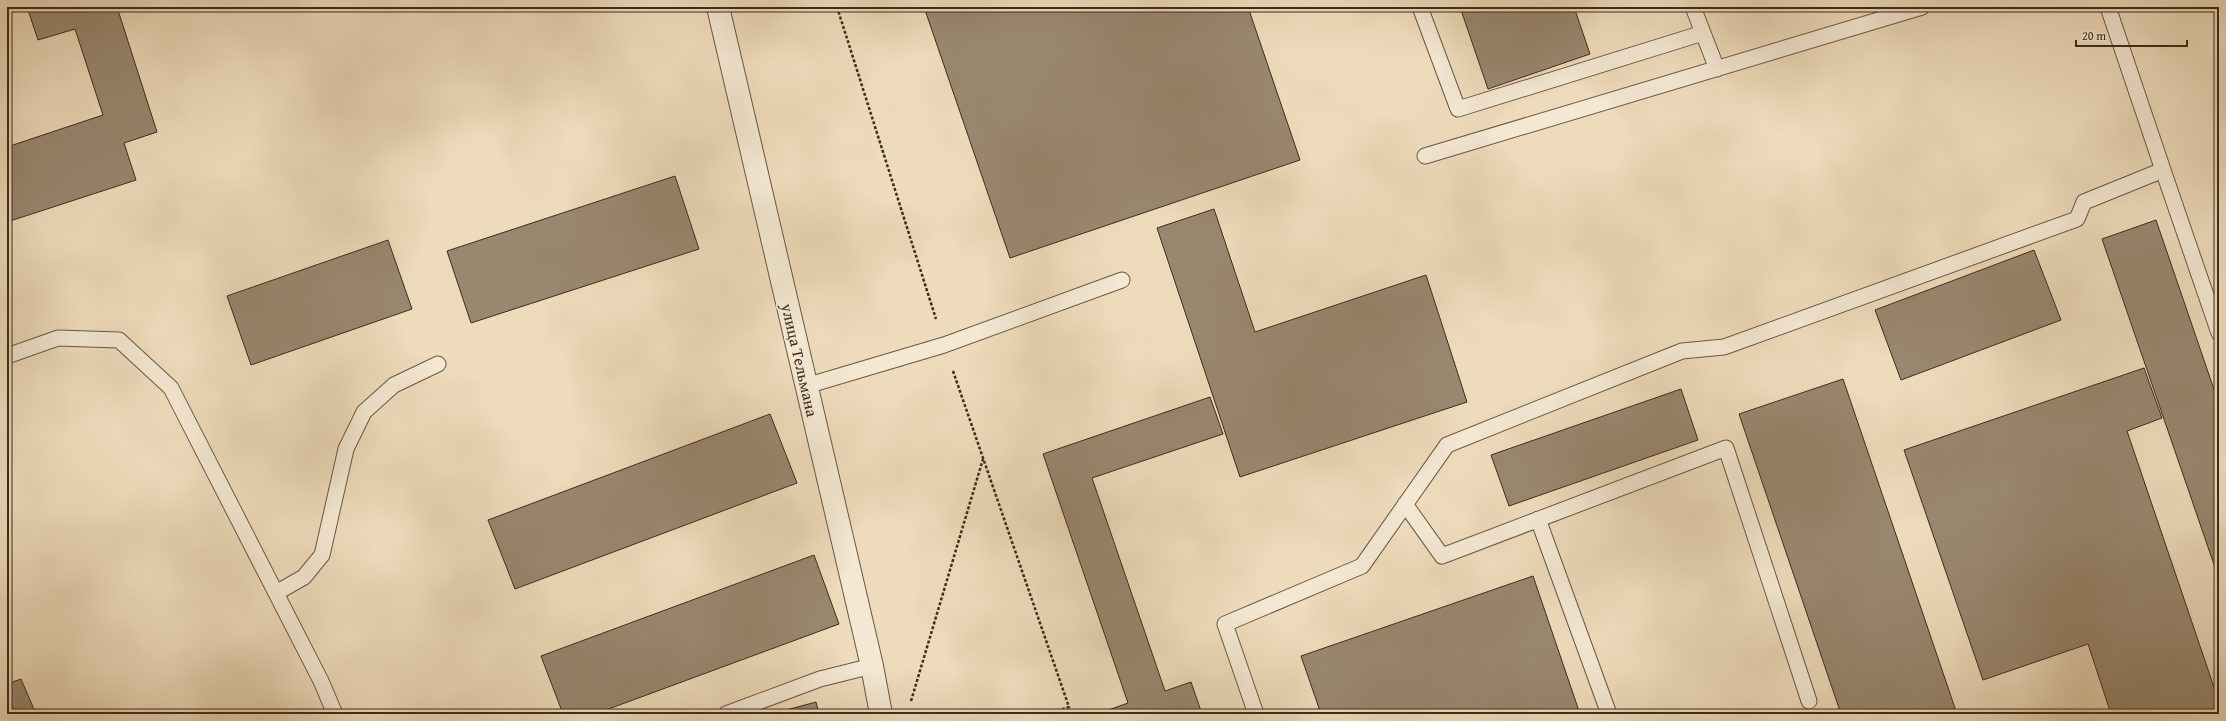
<svg xmlns="http://www.w3.org/2000/svg" width="2226" height="721" viewBox="0 0 2226 721" font-family="'Gentium Book Plus',serif">
	<style>
		.building { fill: #99876f; stroke: #3d2b1d }
		.lines { fill: none; stroke-linecap: round; stroke-linejoin: round }
		.service-casing { stroke: #695744; stroke-width: 17 }
		.minor-casing { stroke: #695744; stroke-width: 24 }
		.path { stroke: #3d2b1d; stroke-width: 2.5; stroke-dasharray: 3 2; stroke-linecap: butt }
		.service { stroke: #f4e8d3; stroke-width: 15 }
		.minor { stroke: #f4e8d3; stroke-width: 22 }
		.labels { text-anchor: middle; stroke-width: 3.5; stroke-linejoin: round; paint-order: stroke }
		.street-label { font-size: 16px; fill: #3d2b1d; stroke: #f4e8d3 }
	</style>
	<rect width="100%" height="100%" fill="#eedbbb"/>
	<filter id="stains"><feTurbulence type="fractalNoise" baseFrequency=".005" numOctaves="4"/><feColorMatrix values="0 0 0 0 .2 0 0 0 0 .09 0 0 0 0 .02 0 0 0 .5 -.17"/></filter>
	<radialGradient id="worn" r=".72"><stop offset=".6" stop-color="#630" stop-opacity="0"/><stop offset="1" stop-color="#630" stop-opacity=".3"/></radialGradient>
	<path class="building" d="M27 7H117L157 132 124 143 136 180 7 222V147L103 115 75 29 38 40Z
		M924 7H1248L1300 160 1010 258Z
		M1460 7H1574L1590 54 1488 89Z
		M675 176 699 249 471 323 447 251Z
		M1214 209 1255 332 1426 275 1467 402 1240 477 1157 228Z
		M2156 220 2219 404V579L2102 239Z
		M388 240 412 309 251 365 227 296Z
		M2034 250 2061 320 1901 380 1875 310Z
		M2144 368 2162 418 2127 431 2219 702V714H2111L2088 644 1983 680 1904 450Z
		M1843 379 1957 714H1841L1739 414Z
		M1681 389 1698 440 1509 506 1491 455Z
		M1210 397 1223 434 1092 478 1165 691 1191 682 1202 714H1097L1128 703 1043 454Z
		M770 414 797 483 515 589 488 520Z
		M814 555 839 624 595 714H563L541 656Z
		M1533 576 1580 714H1321L1301 656Z
		M21 679 36 714H7V684Z
		M816 702 819 714H771Z"/>
	<g class="lines">
		<defs>
			<path id="service" d="M1420 7 1458 109 1703 33
				M1693 7 1717 69
				M2108 7 2163 170
				M1425 156 1922 7
				M7 356 58 338 119 340 171 388 321 681 335 714
				M806 386 944 345 1122 280
				M1405 504 1442 556 1726 448 1809 701
				M1538 519 1609 714
				M276 593 304 577 322 555 346 449 364 412 394 385 438 364
				M726 714 820 679 872 666
				M1256 714 1225 624 1362 566 1447 445 1682 351 1724 347 2077 219 2084 202 2163 170 2219 333"/>
			<path id="minor" d="M718 7 872 666 881 714"/>
		</defs>
		<use href="#service" class="service-casing"/>
		<use href="#minor" class="minor-casing"/>
		<path class="path" d="M837 7 936 319
			M953 371 1069 707 1048 714
			M911 701 983 459"/>
		<use href="#service" class="service"/>
		<use href="#minor" class="minor"/>
	</g>
	<g class="labels">
		<g class="street-label">
			<text transform="translate(800 360) rotate(77)" y="6">улица Тельмана</text>
		</g>
	</g>
	<rect width="2226" height="721" fill="none" stroke="#eedbbb" stroke-width="24"/>
	<rect x="8" y="8" width="2210" height="705" fill="none" stroke="#3d2b1d" stroke-width="2"/>
	<rect x="12" y="12" width="2202" height="697" fill="none" stroke="#3d2b1d"/>
	<path d="M2076 40v6h111v-6" fill="none" stroke="#3d2b1d" stroke-width="2"/>
	<text x="2082" y="40" font-size="12" fill="#3d2b1d" stroke="#f4e8d3" stroke-width="3" paint-order="stroke">20 m</text>
	<rect width="100%" height="100%" filter="url(#stains)"/>
	<rect width="100%" height="100%" fill="url(#worn)"/>
</svg>
